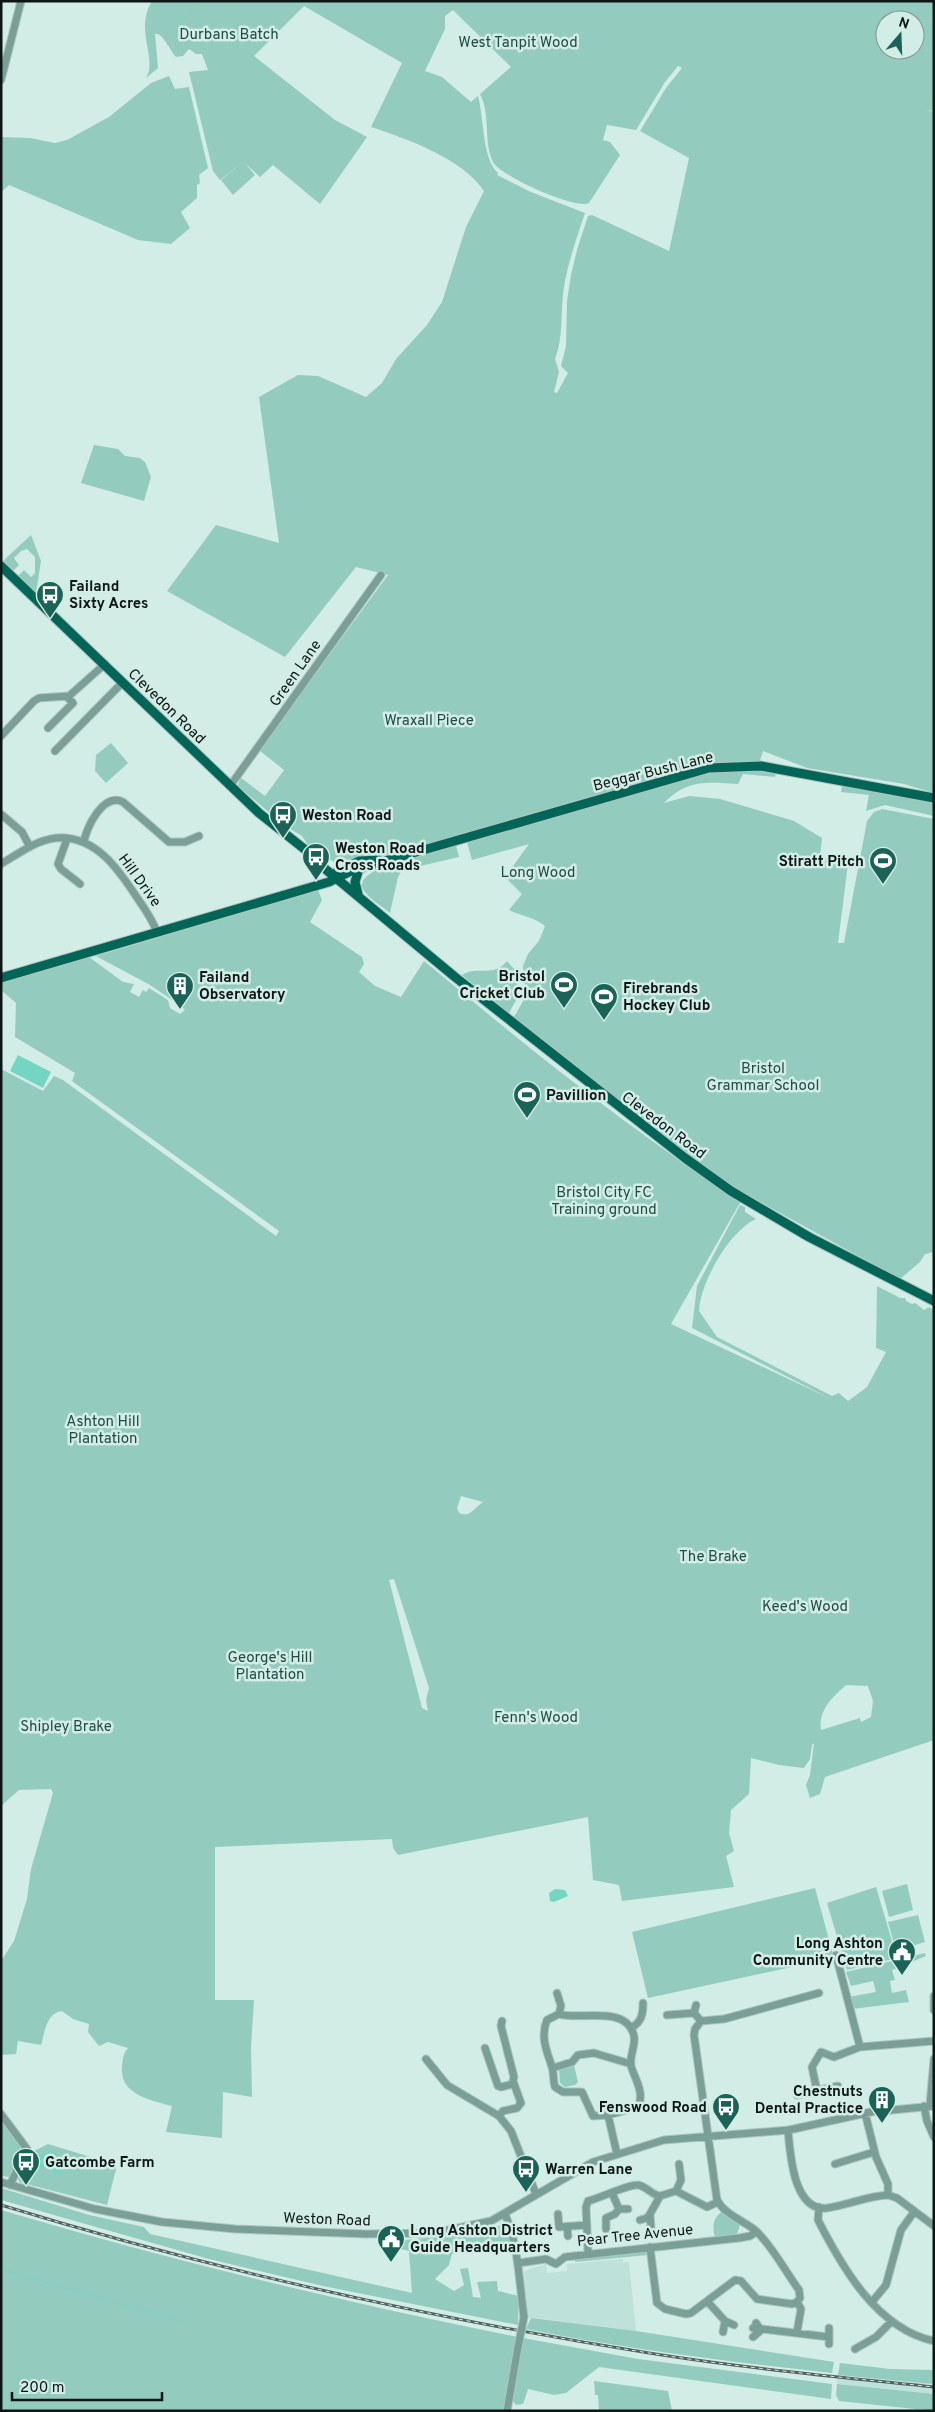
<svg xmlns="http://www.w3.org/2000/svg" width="935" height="2412" viewBox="0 0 935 2412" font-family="Overpass,sans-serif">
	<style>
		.built { fill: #bee1d9 }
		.green { fill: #94cbbf; fill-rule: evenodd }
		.water { fill: #75d5c3 }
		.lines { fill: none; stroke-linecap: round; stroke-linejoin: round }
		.stream { stroke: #75d5c3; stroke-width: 1 }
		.minor-casing { stroke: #afc5c0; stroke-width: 9 }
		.major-casing { stroke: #afc5c0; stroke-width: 11 }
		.minor { stroke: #7a9f97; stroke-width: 7 }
		.major { stroke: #036558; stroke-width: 9 }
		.rail-casing { stroke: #53625f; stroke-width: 3 }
		.rail { stroke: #d2ece6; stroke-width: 1; stroke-dasharray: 4; stroke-linecap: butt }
		.minor-bridge-casing { stroke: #afc5c0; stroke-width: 9; stroke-linecap: butt }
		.minor-bridge { stroke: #7a9f97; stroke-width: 7 }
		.labels { text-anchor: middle; stroke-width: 5; stroke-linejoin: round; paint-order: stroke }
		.park-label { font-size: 15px; fill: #1f4b43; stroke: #d2ece6 }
		.poi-label { font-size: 15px; font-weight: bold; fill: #0d1614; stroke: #d2ece6; text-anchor: start }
		.street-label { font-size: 15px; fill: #0d1614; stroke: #d2ece6 }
	</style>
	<rect width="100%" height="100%" fill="#d2ece6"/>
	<path class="built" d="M623 2259V2263L629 2262 636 2331 527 2317 524 2271 546 2264 547 2273 567 2271V2264Z
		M838 2375 934 2384V2394L837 2384Z"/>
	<path class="green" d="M152 1H934V111L926 110 934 112V793L904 784 807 768 763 751 760 761 706 763 383 857H359L337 864 308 845 302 836 284 825 238 786 240 777 265 796 284 770 259 750 388 575 356 567 285 657 167 591 216 525 279 543 259 397 298 375 318 376 366 397 382 383 396 359 427 325 442 302 466 227 484 191C462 158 407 139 371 127L402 63 304 6 254 56 335 120 367 137 320 204 273 165 260 177 245 163 255 175 233 195 221 180 244 161 220 180 213 171 189 72 208 70 202 54H196L189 49 183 56 176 57C169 49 166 39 158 34H155L158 68 146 78C158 59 134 30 152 1ZM453 10 511 67 480 94C491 115 483 141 493 162 499 175 575 210 589 203L620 155 610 142 603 140 607 125 636 130 665 82 678 66 682 68 666 88 640 131 689 158 669 251 592 215 588 216 577 250 571 275 567 301 566 346 561 366 568 373 557 393 554 392 559 372 555 359C564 336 560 311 564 287 568 262 577 237 585 213L531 192 497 175 498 173C482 159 484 117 478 96L471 102 442 77 425 71 445 29V16ZM885 20H915V50H885Z
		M169 76 175 89 189 87 208 168 199 175 200 183 197 185V198L181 212 190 228 171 244 138 240 9 185 1 192V137L30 138 55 143 67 140 109 117 151 83Z
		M94 445 118 449 125 456 140 458 145 462 151 477 144 501 81 483Z
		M31 535 41 561 36 593 18 576 24 570 31 577 35 573V557L27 549 21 551 14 558 19 565 13 571 3 561Z
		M111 743 128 763 106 783 95 771 96 755Z
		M761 770 776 772 775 777 743 774 738 784C707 782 687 779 664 803L689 796 720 799 794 821 822 838 820 858 848 864 838 943H844L867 821 874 812 882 809 934 819V1252L925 1254 920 1262 900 1279 733 1187 620 1103 514 1017 526 996 523 966 528 954 539 941 545 926C534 917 521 916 509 910L522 894 505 877 529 844 472 860 467 842 710 771Z
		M843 782 934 800V816L885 805 866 811 869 795 841 792Z
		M456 845 459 857 416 867 412 858Z
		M406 859 407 862 398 877 390 913C382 906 371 900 365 892 350 874 396 863 406 859Z
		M318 890 322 900 310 922 362 957 364 964 359 972 375 986 401 997 424 961C526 1046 629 1130 741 1201L671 1324 829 1398 692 1328 697 1286 740 1205 745 1207V1212L756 1219C730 1230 700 1283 699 1311L717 1337 832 1396 839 1393 848 1401 867 1387 886 1352 876 1348 877 1286 900 1298H905L906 1301 912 1304 915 1303 924 1310 929 1307 934 1310V1740L825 1777 820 1794 810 1798 806 1785 810 1775 814 1743 812 1745 810 1759 804 1768 779 1765 751 1758 749 1794 731 1810 729 1833 734 1851 726 1856 734 1887 622 1901 619 1885 593 1880 588 1817 398 1855 393 1848 392 1839 215 1847V2000H254L251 2047 252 2097 223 2092 222 2138 166 2132 172 2106C151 2100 119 2095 122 2066 123 2059 123 2053 128 2048L108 2042 99 2046 88 2032 89 2024 73 2019 62 2011C46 2013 45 2032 41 2045L18 2041 16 2054 1 2055V1961L14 1941 27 1899 31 1869 53 1793 51 1789 19 1790 1 1806V1069L43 1091 54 1076 63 1080 276 1236 279 1231 72 1081 75 1073 15 1037 16 1003 1 990V982L89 957 123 982 134 984 130 992 139 997 143 990 146 992 149 988 168 1000 170 1008 180 1014 185 1010 181 1006 150 985 96 956ZM461 1496 483 1502C474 1508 470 1518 459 1513L457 1508ZM394 1579 429 1688 426 1700 428 1711 422 1708 389 1580ZM846 1685 868 1686 873 1701 871 1717 861 1722 860 1718 821 1730C818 1710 832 1698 846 1685Z
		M507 961 515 970 519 995 509 1013 462 975C477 965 494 978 507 961Z
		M907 1884 913 1910 889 1917 882 1891Z
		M876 1887 897 1958 847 1970 827 1903Z
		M815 1888 834 1958 648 1998 632 1932Z
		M918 1915 925 1942 896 1951 888 1922Z
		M925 1953 926 1956 892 1970 895 1980 890 1981 892 1993 906 1990 909 2002 852 2009 848 1997 876 1992 873 1981 851 1986 846 1972Z
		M574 2065 578 2082 575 2085 565 2087 560 2083 559 2069Z
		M1 2118 23 2147 24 2152 10 2177 1 2176Z
		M48 2144 117 2165 107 2205 19 2182 18 2176 30 2153Z
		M1 2188 89 2215 144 2227 150 2234 412 2293 409 2251 393 2247 394 2241 458 2235C474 2237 488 2231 502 2224L508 2228 512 2253 452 2254 449 2265 435 2279 454 2291 464 2285 460 2269 468 2268 473 2297 481 2298 477 2282 497 2281 498 2291 519 2296 518 2325 323 2286 209 2259 1 2200Z
		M1 2210C173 2261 342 2302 518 2337L505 2411H1Z
		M721 2212 740 2225 737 2234 715 2237C712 2226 713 2219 721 2212Z
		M646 2251 648 2255 575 2262V2258Z
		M531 2318 636 2331 834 2362 832 2373C730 2362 627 2349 526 2329Z
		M523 2338 638 2359 832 2384 831 2399 599 2367 566 2393 554 2395 528 2389 523 2404 516 2405 512 2400Z
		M840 2363 890 2369 934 2370V2384L838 2375Z
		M594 2381 668 2391 672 2411H599L598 2395H595Z
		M837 2384 934 2394V2411L839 2401 836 2395Z"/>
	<path class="water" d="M18 1055 51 1072 43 1088 10 1071Z
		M555 1889 565 1890 568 1896 554 1902 550 1901 549 1893Z
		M51 2151 65 2159 64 2171 59 2175 49 2169 34 2165 37 2156Z"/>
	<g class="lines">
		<path class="stream" d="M182 21 200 1
			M1 2269 184 2322"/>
		<defs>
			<path id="minor" d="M1 80 21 1
				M48 728 73 703 67 697
				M1 736 34 701 39 698 69 696 105 664
				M55 751 123 682
				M230 786 381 575
				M2 815 22 832 30 847
				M67 839 58 864 61 869 80 884
				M84 842C86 827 104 792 123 802L169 842H185L199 836
				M1 864C18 854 36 840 56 838 96 835 119 870 138 899 145 909 152 919 157 932
				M836 1955 860 2047
				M557 1993 561 2006 559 2014
				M934 1996V2010
				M694 2013 696 2005
				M559 2014C580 2021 627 2004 634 2036 636 2046 629 2056 631 2066 635 2079 645 2093 638 2107L608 2115 593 2116 582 2092H563L555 2087C553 2081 554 2074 552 2067 547 2052 540 2037 547 2020Z
				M667 2015 694 2013 701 2021
				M632 2027C642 2022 643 2013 643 2003
				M485 2048 498 2086 501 2087 513 2084
				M426 2059 447 2085 499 2116 511 2131 536 2194
				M553 2068 572 2062 578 2055 594 2053 631 2064
				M817 2091 812 2067 821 2052 834 2057 860 2047 934 2041
				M797 2095 838 2086
				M930 2105 934 2059
				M924 2106 927 2121 934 2137
				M865 2113 876 2157 888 2184V2195
				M1 2114 27 2149 10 2185
				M608 2115 617 2154
				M499 2116 503 2111 517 2108 521 2103 513 2081 514 2077 501 2026 502 2021
				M788 2130C790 2152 793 2212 827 2208 848 2205 867 2196 888 2195L897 2198 934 2226
				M835 2164 874 2152
				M1 2182 95 2209 162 2222 235 2229 366 2234 434 2233 491 2221 593 2162 664 2140 789 2130 871 2112 934 2106
				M676 2191 681 2180 679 2164
				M819 2207 818 2220C842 2267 877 2329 934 2341
				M619 2209H628
				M505 2214C519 2247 519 2282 524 2317
				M558 2214 559 2227 587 2225
				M640 2220 647 2218 650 2214
				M567 2227 568 2236
				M651 2228 650 2214 660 2196
				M606 2229V2218L615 2214 619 2209 612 2193
				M650 2247 657 2303 665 2309 686 2314 691 2313 735 2280 741 2281 757 2299 792 2304 797 2302
				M588 2253 586 2207 588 2201C601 2198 628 2184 638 2185 646 2186 652 2195 660 2196L676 2191 707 2207 718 2202
				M519 2263 546 2259 556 2264 565 2257 739 2238 750 2236 756 2232
				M707 2301 725 2321 734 2325
				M797 2302 800 2298 799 2290C785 2271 773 2247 756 2231 743 2220 725 2215 717 2200L694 2035 695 2029 701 2021 724 2019 819 1993
				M797 2302 801 2309 797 2332
				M872 2302 886 2285 901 2230 914 2212
				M753 2328 829 2337
				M723 2332 725 2321
				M753 2337 761 2330 756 2323
				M829 2344V2328
				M855 2349 876 2337 892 2321
				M507 2411 518 2347"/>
			<path id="major" d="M1 566 259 813 322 863
				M318 861 324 868 455 977 685 1158 731 1191 809 1237 934 1301
				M337 872 359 861 379 860
				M358 894 355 882 359 869
				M1 978 329 882 351 871 385 861 709 768 761 766 934 798"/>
		</defs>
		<use href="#minor" class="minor-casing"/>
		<use href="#major" class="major-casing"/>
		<use href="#minor" class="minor"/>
		<use href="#major" class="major"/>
		<defs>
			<path id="rail" d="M1 2205C213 2270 430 2318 649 2353 743 2368 839 2377 934 2387"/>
		</defs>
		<use href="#rail" class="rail-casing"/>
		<use href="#rail" class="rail"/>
		<defs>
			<path id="minor-bridge" d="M518 2347 524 2317"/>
		</defs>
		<use href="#minor-bridge" class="minor-bridge-casing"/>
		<use href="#minor-bridge" class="minor-bridge"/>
	</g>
	<defs>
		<symbol id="bus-pin" viewBox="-11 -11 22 30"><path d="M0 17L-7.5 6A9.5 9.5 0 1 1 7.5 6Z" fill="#1b6358" stroke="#d2ece6"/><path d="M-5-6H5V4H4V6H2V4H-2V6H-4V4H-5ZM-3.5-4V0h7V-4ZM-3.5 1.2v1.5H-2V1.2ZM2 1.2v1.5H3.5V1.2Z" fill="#fff"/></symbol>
		<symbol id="stadium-pin" viewBox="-11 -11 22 30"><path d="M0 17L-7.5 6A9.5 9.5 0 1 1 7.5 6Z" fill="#1b6358" stroke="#d2ece6"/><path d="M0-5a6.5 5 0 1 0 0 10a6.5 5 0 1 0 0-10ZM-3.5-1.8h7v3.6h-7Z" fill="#fff"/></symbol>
		<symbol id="building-pin" viewBox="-11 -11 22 30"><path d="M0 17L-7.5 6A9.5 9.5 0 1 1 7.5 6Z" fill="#1b6358" stroke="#d2ece6"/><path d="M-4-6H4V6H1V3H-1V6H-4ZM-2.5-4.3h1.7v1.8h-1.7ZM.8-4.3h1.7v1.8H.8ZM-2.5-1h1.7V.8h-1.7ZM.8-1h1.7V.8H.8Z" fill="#fff"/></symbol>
		<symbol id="civic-pin" viewBox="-11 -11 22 30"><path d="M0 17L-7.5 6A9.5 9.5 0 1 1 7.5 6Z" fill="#1b6358" stroke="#d2ece6"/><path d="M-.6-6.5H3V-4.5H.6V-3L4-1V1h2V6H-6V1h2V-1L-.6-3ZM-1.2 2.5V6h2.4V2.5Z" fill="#fff"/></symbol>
	</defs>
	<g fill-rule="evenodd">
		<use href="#bus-pin" x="34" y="579" width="32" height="43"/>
		<use href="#bus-pin" x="267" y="799" width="32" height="43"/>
		<use href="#bus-pin" x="300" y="841" width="32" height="43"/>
		<use href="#stadium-pin" x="867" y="845" width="32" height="43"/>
		<use href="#stadium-pin" x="548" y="969" width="32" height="43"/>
		<use href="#building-pin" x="164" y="970" width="32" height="43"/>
		<use href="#stadium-pin" x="588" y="981" width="32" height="43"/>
		<use href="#stadium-pin" x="511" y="1079" width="32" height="43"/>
		<use href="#civic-pin" x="886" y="1936" width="32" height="43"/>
		<use href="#building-pin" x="866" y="2084" width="32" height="43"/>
		<use href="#bus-pin" x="710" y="2091" width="32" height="43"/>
		<use href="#bus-pin" x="10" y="2146" width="32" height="43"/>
		<use href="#bus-pin" x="510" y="2153" width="32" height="43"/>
		<use href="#civic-pin" x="375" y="2223" width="32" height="43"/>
	</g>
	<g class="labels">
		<g class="park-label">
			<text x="229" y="39">Durbans Batch</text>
			<text x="518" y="47">West Tanpit Wood</text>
			<text x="429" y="725">Wraxall Piece</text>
			<text x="538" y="877">Long Wood</text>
			<text x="763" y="1073">Bristol<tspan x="763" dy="17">Grammar School</tspan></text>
			<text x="604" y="1197">Bristol City FC<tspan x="604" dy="17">Training ground</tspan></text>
			<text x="103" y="1426">Ashton Hill<tspan x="103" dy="17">Plantation</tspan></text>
			<text x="713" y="1561">The Brake</text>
			<text x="805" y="1611">Keed's Wood</text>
			<text x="270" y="1662">George's Hill<tspan x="270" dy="17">Plantation</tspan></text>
			<text x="536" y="1722">Fenn's Wood</text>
			<text x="66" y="1731">Shipley Brake</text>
		</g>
		<g class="poi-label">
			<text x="69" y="591">Failand<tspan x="69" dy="17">Sixty Acres</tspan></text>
			<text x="302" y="820">Weston Road</text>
			<text x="335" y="853">Weston Road<tspan x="335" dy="17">Cross Roads</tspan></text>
			<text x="864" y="866" text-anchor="end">Stiratt Pitch</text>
			<text x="545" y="981" text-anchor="end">Bristol<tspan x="545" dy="17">Cricket Club</tspan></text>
			<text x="199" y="982">Failand<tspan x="199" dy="17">Observatory</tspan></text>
			<text x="623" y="993">Firebrands<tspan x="623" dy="17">Hockey Club</tspan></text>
			<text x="546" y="1100">Pavillion</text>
			<text x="883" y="1948" text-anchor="end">Long Ashton<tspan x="883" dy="17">Community Centre</tspan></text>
			<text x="863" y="2096" text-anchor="end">Chestnuts<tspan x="863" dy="17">Dental Practice</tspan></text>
			<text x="707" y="2112" text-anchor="end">Fenswood Road</text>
			<text x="45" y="2167">Gatcombe Farm</text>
			<text x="545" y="2174">Warren Lane</text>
			<text x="410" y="2235">Long Ashton District<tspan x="410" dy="17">Guide Headquarters</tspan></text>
		</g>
		<g class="street-label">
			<text transform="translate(295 673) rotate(-55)" y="5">Green Lane</text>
			<text transform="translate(167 706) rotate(44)" y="5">Clevedon Road</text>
			<text transform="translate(653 771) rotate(-14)" y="5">Beggar Bush Lane</text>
			<text transform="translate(140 880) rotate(54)" y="5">Hill Drive</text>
			<text transform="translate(664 1125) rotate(37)" y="5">Clevedon Road</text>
			<text transform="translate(327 2219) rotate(2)" y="5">Weston Road</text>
			<text transform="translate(635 2235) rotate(-6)" y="5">Pear Tree Avenue</text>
		</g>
	</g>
	<rect width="935" height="2412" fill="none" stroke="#0d1614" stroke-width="5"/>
	<g transform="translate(900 35) rotate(19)"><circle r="24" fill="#d2ece6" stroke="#839692"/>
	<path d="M0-4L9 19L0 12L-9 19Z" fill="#1b6358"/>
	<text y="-8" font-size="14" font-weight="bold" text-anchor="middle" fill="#0d1614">N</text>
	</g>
	<path d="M12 2392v8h150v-8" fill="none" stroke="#0d1614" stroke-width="2.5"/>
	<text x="20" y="2392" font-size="15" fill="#0d1614" stroke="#d2ece6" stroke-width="4" paint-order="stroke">200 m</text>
</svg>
